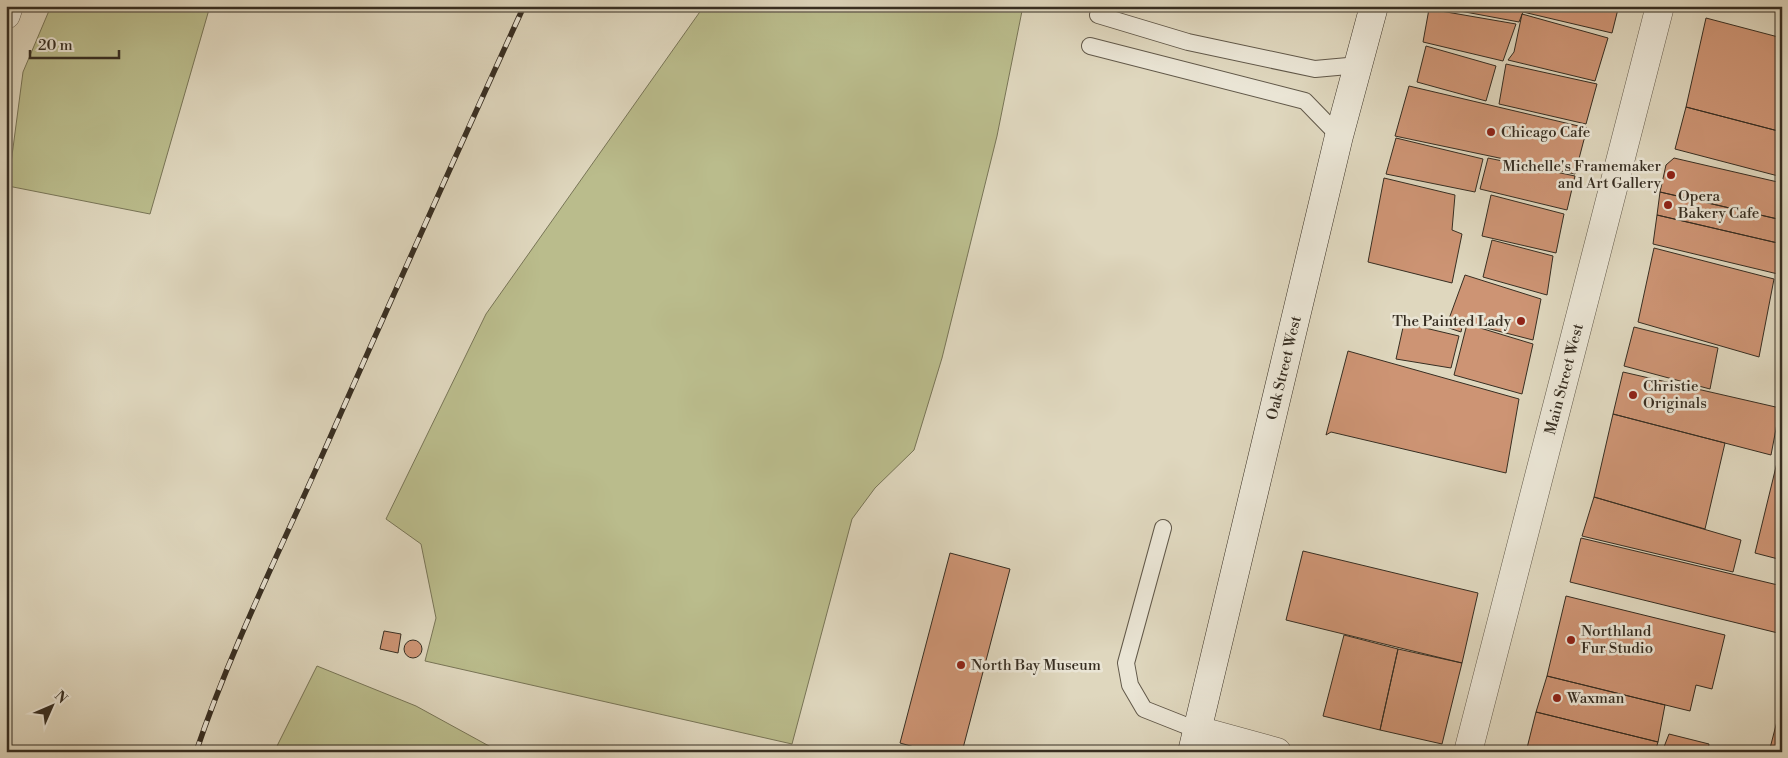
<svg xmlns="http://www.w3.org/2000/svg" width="1788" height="758" viewBox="0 0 1788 758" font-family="'Libre Bodoni',serif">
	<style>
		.green { fill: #babc8c; stroke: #787557 }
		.building { fill: #cd9474; stroke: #372e22 }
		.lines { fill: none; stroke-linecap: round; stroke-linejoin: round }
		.service-casing { stroke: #615849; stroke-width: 18 }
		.minor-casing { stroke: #615849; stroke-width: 29 }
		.tertiary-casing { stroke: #615849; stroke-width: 29 }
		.secondary-casing { stroke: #372e22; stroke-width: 29 }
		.service { stroke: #eae5d5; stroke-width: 16 }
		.minor { stroke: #eae5d5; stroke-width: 28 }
		.tertiary { stroke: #eae5d5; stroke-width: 28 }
		.secondary { stroke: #eae5d5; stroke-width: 28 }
		.rail-casing { stroke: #372e22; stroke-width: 5.5 }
		.rail { stroke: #eae5d5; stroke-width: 4; stroke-dasharray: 11; stroke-linecap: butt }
		.poi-dot { fill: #8f2418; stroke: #eae5d5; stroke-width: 2 }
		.labels { text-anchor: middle; stroke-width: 5; stroke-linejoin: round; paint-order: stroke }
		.poi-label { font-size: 15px; fill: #372e22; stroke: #eae5d5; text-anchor: start }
		.street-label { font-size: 15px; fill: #372e22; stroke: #eae5d5 }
	</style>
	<rect width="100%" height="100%" fill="#dfd7be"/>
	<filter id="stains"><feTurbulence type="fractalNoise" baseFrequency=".004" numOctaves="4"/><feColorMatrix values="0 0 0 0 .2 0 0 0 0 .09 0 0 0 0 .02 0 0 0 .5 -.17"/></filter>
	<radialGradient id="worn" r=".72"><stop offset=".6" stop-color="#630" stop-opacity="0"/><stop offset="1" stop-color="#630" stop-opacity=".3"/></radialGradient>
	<path class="green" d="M51 6H210L150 214 8 186 23 72Z
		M704 6H1023L997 136 942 358 914 450 875 488 852 519 792 744 425 661 436 618 421 544 386 519 486 314Z
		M317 666 416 706 500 752H274Z"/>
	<path class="building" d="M1433 6H1603L1618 9 1612 33 1523 12 1519 22Z
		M1429 9 1516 24 1503 61 1423 42Z
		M1522 14 1608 38 1595 81 1508 60 1514 52Z
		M1706 18 1782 38V132L1686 107Z
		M1426 46 1496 66 1486 101 1417 82Z
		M1506 64 1597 84 1586 124 1499 104Z
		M1409 86 1587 128 1575 174 1395 136Z
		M1686 107 1782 132V177L1675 149Z
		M1396 138 1483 159 1475 192 1386 174Z
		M1488 158 1575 176 1567 210 1480 189Z
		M1674 158 1782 183V220L1660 192 1666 165Z
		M1384 178 1455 195 1452 230 1462 234 1452 283 1368 262Z
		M1660 192 1782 220V244L1657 215Z
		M1491 195 1564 214 1556 253 1482 236Z
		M1657 215 1782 244V275L1653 244Z
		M1492 240 1553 256 1547 295 1483 277Z
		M1654 248 1774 279 1759 357 1638 322Z
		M1465 275 1541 299 1533 340 1463 322 1461 332 1446 327Z
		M1404 323 1459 336 1451 368 1396 359Z
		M1467 324 1533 344 1522 394 1454 375Z
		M1634 327 1718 348 1710 389 1624 366Z
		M1348 351 1519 399 1506 473 1331 432 1326 435Z
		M1623 372 1780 408 1771 455 1613 414Z
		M1613 414 1725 443 1705 529 1594 497Z
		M1782 442V560L1755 553Z
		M1594 497 1741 540 1733 572 1582 536Z
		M1581 538 1782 586V634L1570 582Z
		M1303 551 1478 593 1462 663 1286 620Z
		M950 553 1010 569 962 752H932L900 743Z
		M1566 596 1725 635 1712 689 1696 685 1690 711 1547 676Z
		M384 631 401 634 398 653 380 649Z
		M1344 635 1398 649 1380 730 1323 716Z
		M404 649a9 9 0 1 1 18 0a9 9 0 1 1-18 0Z
		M1398 649 1462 663 1442 744 1380 730Z
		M1547 676 1665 705 1658 742 1536 712Z
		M1782 702V752H1769Z
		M1536 712 1658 742 1655 752H1526Z
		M1669 734 1709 744 1708 752H1662Z"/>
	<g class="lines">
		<defs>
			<path id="service" d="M1098 15 1188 42 1315 69 1359 65
				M1090 46 1305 101 1339 136
				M1163 528 1126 663 1130 685 1144 709 1197 730"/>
			<path id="minor" d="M6 15 9 6
				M1197 730 1277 752"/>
			<g id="tertiary">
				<path id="s1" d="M1468 752 1660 6"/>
			</g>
			<g id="secondary">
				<path id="s2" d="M1192 752 1339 136 1374 6"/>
			</g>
		</defs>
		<use href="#service" class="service-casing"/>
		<use href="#minor" class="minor-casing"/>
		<use href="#tertiary" class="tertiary-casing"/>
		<use href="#secondary" class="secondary-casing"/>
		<use href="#service" class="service"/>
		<use href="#minor" class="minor"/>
		<use href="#tertiary" class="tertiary"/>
		<use href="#secondary" class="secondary"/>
		<defs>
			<path id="rail" d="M196 752C230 651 278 555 321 458 388 307 455 156 524 6"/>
		</defs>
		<use href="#rail" class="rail-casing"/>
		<use href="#rail" class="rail"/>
	</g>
	<g class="poi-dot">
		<circle cx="1491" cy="132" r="5"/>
		<circle cx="1671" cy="175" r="5"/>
		<circle cx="1668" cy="205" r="5"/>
		<circle cx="1521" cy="321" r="5"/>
		<circle cx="1633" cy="395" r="5"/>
		<circle cx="1571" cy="640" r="5"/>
		<circle cx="961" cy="665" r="5"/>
		<circle cx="1557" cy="698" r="5"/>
	</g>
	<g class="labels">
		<g class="poi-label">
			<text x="1501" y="137">Chicago Cafe</text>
			<text x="1661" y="171" text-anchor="end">Michelle's Framemaker<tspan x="1661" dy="17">and Art Gallery</tspan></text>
			<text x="1678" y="201">Opera<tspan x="1678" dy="17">Bakery Cafe</tspan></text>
			<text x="1511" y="326" text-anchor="end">The Painted Lady</text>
			<text x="1643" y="391">Christie<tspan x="1643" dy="17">Originals</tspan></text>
			<text x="1581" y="636">Northland<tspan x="1581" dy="17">Fur Studio</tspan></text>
			<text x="971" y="670">North Bay Museum</text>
			<text x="1567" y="703">Waxman</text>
		</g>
		<g class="street-label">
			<text dy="5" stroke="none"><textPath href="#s2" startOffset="395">Oak Street West</textPath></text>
			<text dy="5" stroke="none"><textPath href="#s1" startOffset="385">Main Street West</textPath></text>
		</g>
	</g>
	<rect width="1788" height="758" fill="none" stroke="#dfd7be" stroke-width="25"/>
	<rect x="8" y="8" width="1773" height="743" fill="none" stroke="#372e22" stroke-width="2.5"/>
	<rect x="12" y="12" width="1763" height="733" fill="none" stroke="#372e22"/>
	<g transform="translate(52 706) rotate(45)" stroke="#eae5d5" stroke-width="4" paint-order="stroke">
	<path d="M0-4L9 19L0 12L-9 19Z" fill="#372e22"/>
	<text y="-8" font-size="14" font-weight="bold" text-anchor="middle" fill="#372e22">N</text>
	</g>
	<path d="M30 50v8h89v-8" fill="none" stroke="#372e22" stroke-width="2.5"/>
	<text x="38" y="50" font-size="15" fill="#372e22" stroke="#eae5d5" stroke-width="4" paint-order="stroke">20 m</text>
	<rect width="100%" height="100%" filter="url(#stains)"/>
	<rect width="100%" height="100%" fill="url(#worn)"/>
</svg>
